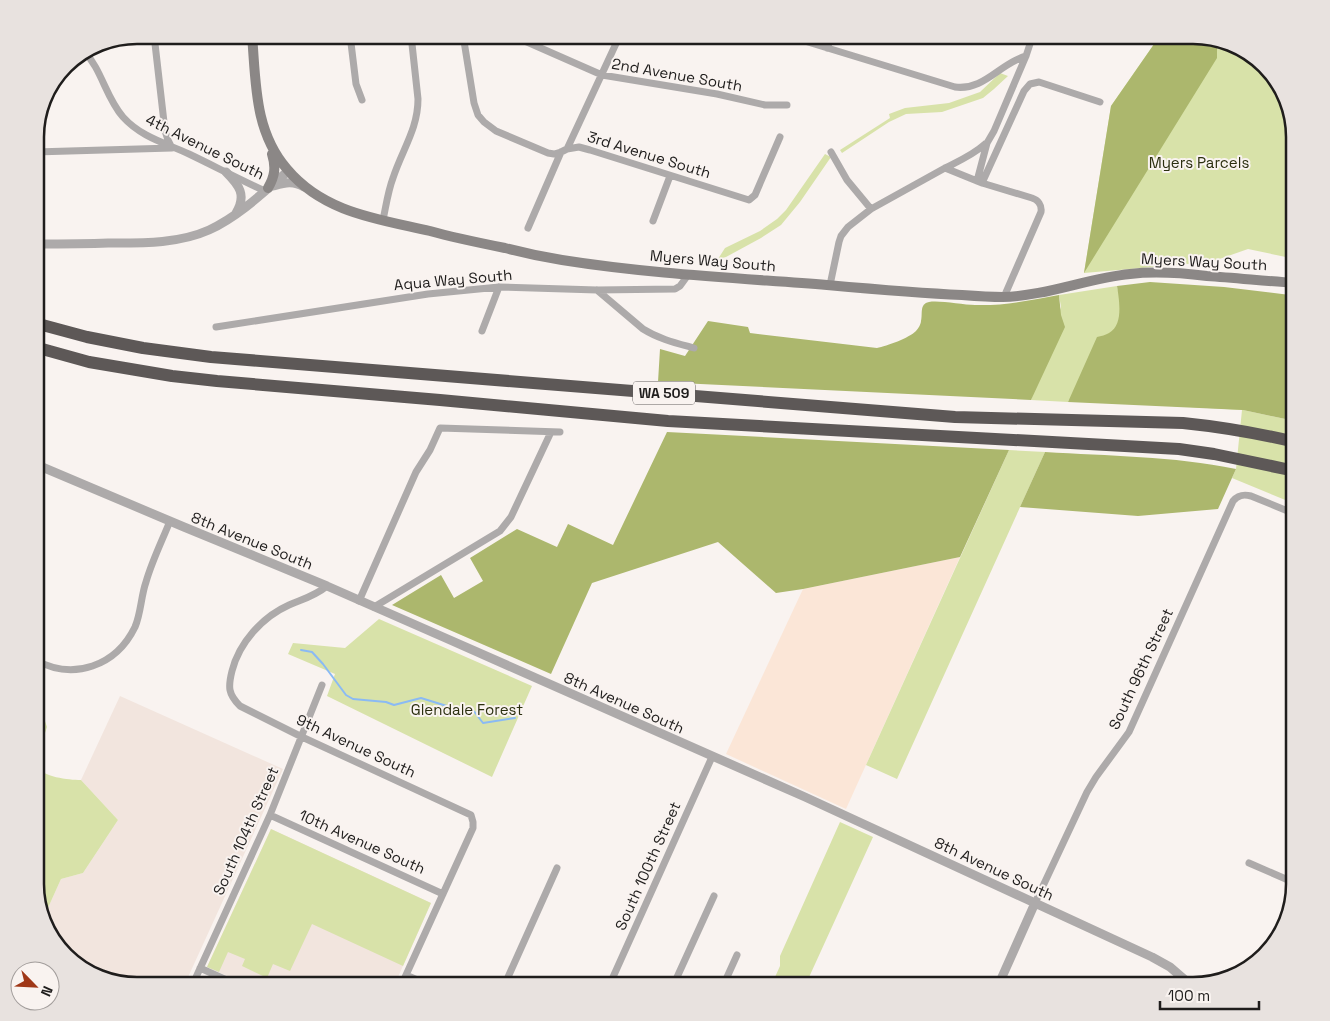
<svg xmlns="http://www.w3.org/2000/svg" width="1330" height="1021" viewBox="0 0 1330 1021" font-family="'Space Grotesk',sans-serif">
	<style>
		.built { fill: #f2e5de }
		.industrial { fill: #fbe6d7 }
		.green { fill: #d8e2a9 }
		.forest { fill: #acb76d }
		.lines { fill: none; stroke-linecap: round; stroke-linejoin: round }
		.stream { stroke: #8abaf4; stroke-width: 2 }
		.minor { stroke: #adaaaa; stroke-width: 7 }
		.tertiary { stroke: #adaaaa; stroke-width: 9 }
		.secondary { stroke: #8b8786; stroke-width: 10 }
		.motorway { stroke: #5d5857; stroke-width: 12 }
		.labels { text-anchor: middle; stroke-width: 4; stroke-linejoin: round; paint-order: stroke }
		.shield { fill: #f9f3f0; stroke: #605d5c; stroke-width: 1 }
		.shield-label { font-size: 14px; font-weight: bold; fill: #1f1d1c }
		.street-label { font-size: 15px; fill: #1f1d1c; stroke: #f9f3f0 }
		.park-label { font-size: 15px; fill: #2b2f0f; stroke: #f9f3f0 }
		.rim { fill: none; stroke: #1f1d1c; stroke-width: 2.5 }
	</style>
	<rect width="100%" height="100%" fill="#f9f3f0"/>
	<path class="built" d="M120 696 283 769 184 986H137L75 965 46 929 43 919 61 879 83 873 118 820 81 780Z
		M271 829 431 903 394 986H249L207 967Z"/>
	<path class="industrial" d="M960 557 846 809 726 754 803 589Z"/>
	<path class="green" d="M1143 35H1193L1255 56 1284 92 1295 137V259L1248 249 1211 262 1084 273 1111 106 1159 37Z
		M1000 73 1008 76 994 89 983 98 942 112 906 114 889 122 842 153 840 150 890 118 889 114 905 108 949 103 980 92Z
		M825 154 831 157 800 202 781 225 761 238 726 257 718 259 725 248 760 231 777 219 786 210Z
		M1117 286 1118 291 1243 410 1295 421V504L1232 478 1236 469 1242 410 1069 400 1068 402 1031 400 1061 307 1059 295Z
		M1009 450 1045 452 897 779 866 765Z
		M379 619 532 686 492 777 327 696 335 674 288 654 293 643 345 648Z
		M35 710 44 718 47 727 35 763Z
		M35 766C43 777 68 780 81 780L118 820 83 873 61 879 43 919 35 890Z
		M840 822 873 837 805 986H771L780 966V956Z
		M271 829 431 903 403 966 312 924 290 971 273 964 267 978 242 966 245 959 228 952 219 972 207 967Z"/>
	<path class="forest" d="M1143 35H1193L1217 43V58L1084 273 1111 106 1159 37Z
		M1150 282 1224 287 1290 295 1295 300V363L1292 369 1295 370V421L1243 410 1068 402 1097 337C1101 336 1106 335 1109 333 1124 325 1119 299 1117 286Z
		M1059 295 1061 315 1065 327 1031 400 658 382 660 349 685 356 708 321 748 327 750 333 877 348C887 346 909 338 916 331 918 329 921 324 921 321 923 314 919 304 929 302 939 300 963 305 975 305 1004 306 1031 300 1059 295Z
		M667 432 1009 450 960 557 803 589 776 593 718 542 592 583 551 674 392 605 441 575 454 598 483 581 470 558 517 529 557 547 568 524 613 545Z
		M1045 452C1108 456 1173 456 1236 469L1218 509 1138 516 1020 507Z"/>
	<g class="lines">
		<path class="stream" d="M301 650 312 652 323 664 346 695 353 699 386 702 394 705 421 698 450 707H465L473 710 483 723 515 718"/>
		<path class="minor" d="M350 35 356 84 362 100
			M463 35 474 103 478 115 484 122 496 131 548 153 554 154 561 152 567 149 579 147 590 150 749 200 755 195 780 137
			M511 35 602 75 717 94 765 105H787
			M785 35 955 87C984 91 1000 63 1026 56
			M827 48 833 35
			M84 51C102 70 106 98 123 117 141 137 165 143 189 154 214 166 239 179 265 191
			M567 149 620 35
			M35 152 172 148 168 140 165 131 154 35
			M831 152 847 180 871 209
			M945 168C959 161 973 155 985 144
			M977 181 987 143 994 131 1026 56 1031 41V35
			M982 183 1024 91 1030 84 1039 82 1100 102
			M383 220C386 206 388 191 393 178 402 150 418 129 418 99L411 35
			M653 221 670 176
			M528 228 561 152
			M830 285 839 242 841 236 848 227 871 209 945 168 982 183 1032 198C1038 200 1042 205 1041 212L1004 297
			M597 290 643 329C659 339 676 343 694 348
			M216 327 428 294 499 287 597 290 675 289 680 286 688 275
			M482 331 499 287
			M327 586C315 596 303 599 289 605 262 617 239 643 232 671 228 687 228 694 240 706L302 737 471 815 473 822V828L401 986
			M359 601 416 472 430 450 440 428 560 432
			M374 607 500 531 511 517 551 432
			M35 660C74 681 116 666 135 627 141 613 141 596 146 582 152 561 162 541 170 521
			M270 815 443 894
			M1249 863 1295 883
			M1035 903 1087 792 1096 777 1129 732 1233 501C1238 495 1243 494 1251 496L1295 514
			M200 968 240 986
			M406 975 431 986
			M192 986 270 815 322 685
			M504 986 557 868
			M609 986 712 757
			M673 986 714 896
			M723 986 737 955"/>
		<path class="tertiary" d="M226 172C239 185 247 195 236 213
			M273 186C284 183 293 180 304 187
			M35 244C59 244 84 244 108 243 141 243 178 244 209 230 239 216 264 192 288 171
			M35 464 184 527 327 586 450 640 805 797 1152 957 1170 967 1192 986
			M998 986 1035 903"/>
		<path class="secondary" d="M252 35C256 82 254 131 287 169 324 213 378 219 430 231 455 238 480 243 505 248 524 253 543 257 562 260 650 274 738 278 827 285 872 289 917 293 962 295 975 296 989 297 1003 297 1046 296 1088 278 1130 274 1156 271 1182 273 1207 276 1236 278 1266 281 1295 283
			M268 188C275 176 276 167 272 154"/>
		<path class="motorway" d="M35 323 87 337 143 348 211 357 955 417 1183 423C1222 427 1257 433 1295 442
			M35 347 89 362 172 376 217 381 440 400 668 421 1179 449 1214 454 1295 471"/>
	</g>
	<g class="labels">
		<rect class="shield" x="633" y="381.5" width="62" height="23" rx="4"/>
		<g class="shield-label">
			<text x="664" y="398">WA 509</text>
		</g>
		<g class="street-label">
			<text transform="translate(677 75) rotate(10)" y="5">2nd Avenue South</text>
			<text transform="translate(205 147) rotate(26)" y="5">4th Avenue South</text>
			<text transform="translate(649 155) rotate(17)" y="5">3rd Avenue South</text>
			<text transform="translate(713 261) rotate(5)" y="5">Myers Way South</text>
			<text transform="translate(1204 262) rotate(3)" y="5">Myers Way South</text>
			<text transform="translate(453 280) rotate(-5)" y="5">Aqua Way South</text>
			<text transform="translate(252 541) rotate(22)" y="5">8th Avenue South</text>
			<text transform="translate(1141 669) rotate(-65)" y="5">South 96th Street</text>
			<text transform="translate(624 703) rotate(24)" y="5">8th Avenue South</text>
			<text transform="translate(356 746) rotate(25)" y="5">9th Avenue South</text>
			<text transform="translate(246 831) rotate(-66)" y="5">South 104th Street</text>
			<text transform="translate(362 842) rotate(24)" y="5">10th Avenue South</text>
			<text transform="translate(648 866) rotate(-66)" y="5">South 100th Street</text>
			<text transform="translate(994 869) rotate(25)" y="5">8th Avenue South</text>
		</g>
		<g class="park-label">
			<text x="1199" y="168">Myers Parcels</text>
			<text x="467" y="715">Glendale Forest</text>
		</g>
	</g>
	<path d="M0 0H1330V1021H0ZM137 44H1193A93 93 0 0 1 1286 137V884A93 93 0 0 1 1193 977H137A93 93 0 0 1 44 884V137A93 93 0 0 1 137 44Z" fill="#e8e2df" fill-rule="evenodd"/>
	<path class="rim" d="M137 44H1193A93 93 0 0 1 1286 137V884A93 93 0 0 1 1193 977H137A93 93 0 0 1 44 884V137A93 93 0 0 1 137 44Z"/>
	<g transform="translate(35 986) rotate(114)"><circle r="24" fill="#f9f3f0" stroke="#a29d9b"/>
	<path d="M0-4L9 19L0 12L-9 19Z" fill="#9f3717"/>
	<text y="-8" font-size="14" font-weight="bold" text-anchor="middle" fill="#1f1d1c">N</text>
	</g>
	<path d="M1160 1001v8h99v-8" fill="none" stroke="#1f1d1c" stroke-width="2.5"/>
	<text x="1168" y="1001" font-size="15" fill="#1f1d1c" stroke="#f9f3f0" stroke-width="4" paint-order="stroke">100 m</text>
</svg>
